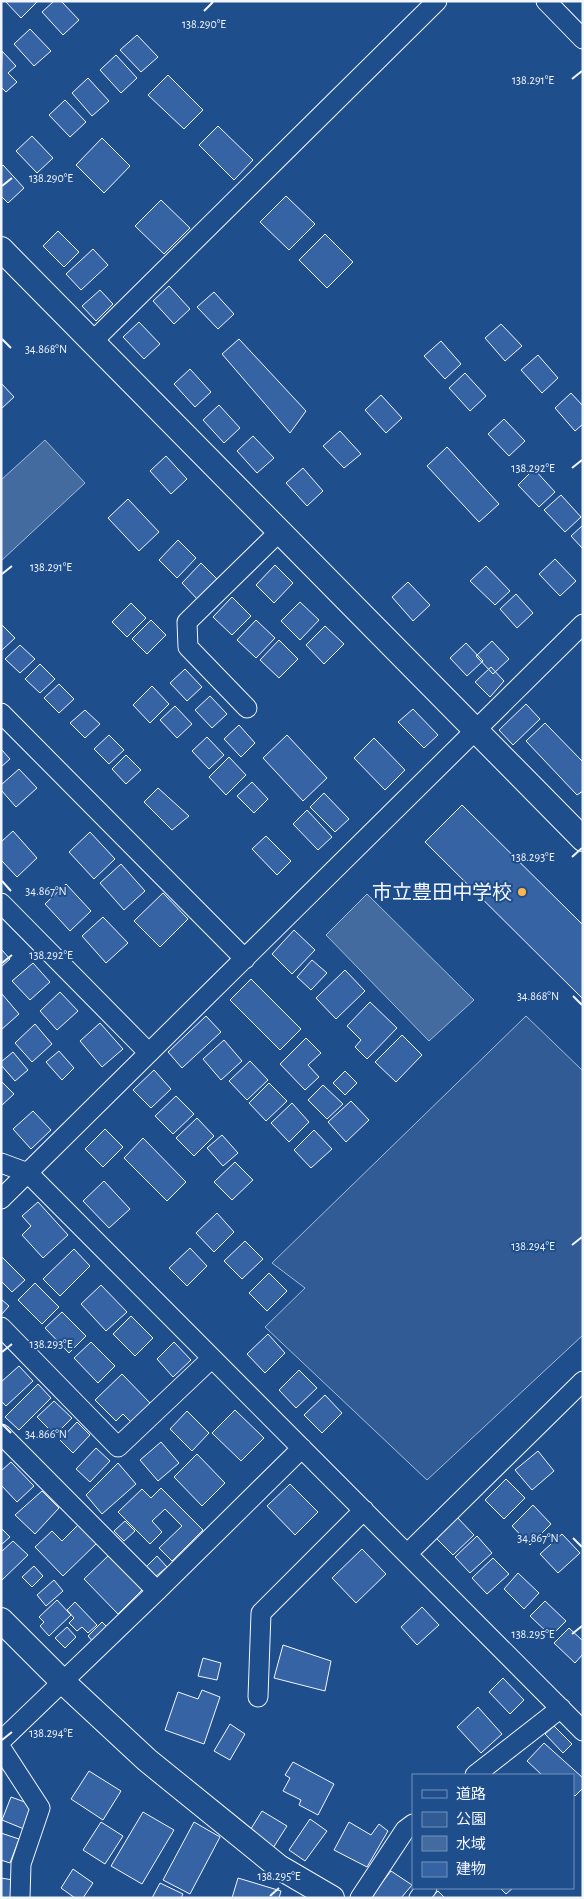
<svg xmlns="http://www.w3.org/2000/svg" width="584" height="1899" viewBox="0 0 584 1899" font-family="'Alegreya Sans','Noto Sans JP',sans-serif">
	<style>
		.green { fill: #305b95; stroke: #a8bbd7 }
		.water { fill: #446ba0; stroke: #a8bbd7 }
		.building { fill: #3563a3; stroke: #f2f6ff }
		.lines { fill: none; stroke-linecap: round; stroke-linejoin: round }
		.minor-casing { stroke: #f2f6ff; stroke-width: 21 }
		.tertiary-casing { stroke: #f2f6ff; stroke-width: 26 }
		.minor { stroke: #1f4e8c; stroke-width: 19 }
		.tertiary { stroke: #1f4e8c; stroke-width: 24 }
		.ticks { fill: none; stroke: #f2f6ff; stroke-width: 2 }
		.poi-dot { fill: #ffb74d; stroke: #1f4e8c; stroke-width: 2 }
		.labels { text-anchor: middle; stroke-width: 4; stroke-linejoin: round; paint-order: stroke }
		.poi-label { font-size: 20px; fill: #f2f6ff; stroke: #1f4e8c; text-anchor: end }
		.ticks-label { font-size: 12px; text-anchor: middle; fill: #f2f6ff; stroke: #1f4e8c; stroke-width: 4; stroke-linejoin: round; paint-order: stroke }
	</style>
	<rect width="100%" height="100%" fill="#1f4e8c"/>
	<path class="green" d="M526 1016 583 1071V1335L427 1480 265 1327 305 1288 272 1263Z"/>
	<path class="water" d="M45 440 85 483 1 561V480Z
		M367 894 474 1000 429 1041 326 935Z"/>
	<path class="building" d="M5 1H38L21 18Z
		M54 1H61L79 20 63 35 42 12Z
		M30 29 51 51 34 66 14 44Z
		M137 35 158 57 141 72 120 50Z
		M2 51 16 66 8 73 17 82 6 92 1 87Z
		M116 55 137 78 121 93 100 70Z
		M168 75 203 110 184 129 148 95Z
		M88 78 109 101 92 116 72 93Z
		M65 100 86 122 70 137 49 115Z
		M218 126 253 160 234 180 199 145Z
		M32 136 53 158 37 173 16 151Z
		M102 138 130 166 104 193 76 165Z
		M3 165 24 188 8 203 1 196V167Z
		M286 196 315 224 289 250 260 222Z
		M161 200 190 228 164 254 135 226Z
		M58 231 79 252 64 267 43 246Z
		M325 234 353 262 327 288 299 260Z
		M93 249 108 265 81 290 66 274Z
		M169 286 190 309 174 324 153 301Z
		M100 290 113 304 96 321 82 306Z
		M214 292 234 314 218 329 197 307Z
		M139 322 160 344 144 359 123 337Z
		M501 324 522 346 505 361 485 338Z
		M239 339 306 411 290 433 222 354Z
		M441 341 461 364 445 379 424 356Z
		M538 355 558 378 542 393 521 370Z
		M190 369 211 392 195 407 174 384Z
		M465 373 486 396 470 411 449 388Z
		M1 383 14 397 1 409Z
		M571 393 583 406V424L575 431 555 408Z
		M381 395 402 418 386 433 365 410Z
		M219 405 240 428 224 443 203 420Z
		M504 419 525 441 509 456 488 434Z
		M340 431 361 454 344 468 323 446Z
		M253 436 274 458 257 473 237 451Z
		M447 447 499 504 479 522 427 466Z
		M166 456 187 479 171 494 150 471Z
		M303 468 323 491 307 506 286 483Z
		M534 469 555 492 539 507 518 485Z
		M561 495 581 517 565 532 544 510Z
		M128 499 159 532 139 551 108 518Z
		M583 525V549L571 536Z
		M178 540 196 558 177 578 159 560Z
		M555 559 576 581 560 596 539 574Z
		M201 563 220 582 200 602 182 583Z
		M275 565 293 583 274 603 256 585Z
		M486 566 510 591 495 605 470 581Z
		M408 582 430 605 413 621 392 597Z
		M516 594 533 613 517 628 500 609Z
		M232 597 251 616 232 635 213 617Z
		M300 602 319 620 300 640 281 621Z
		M131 603 146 618 127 637 112 622Z
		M151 620 166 635 147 654 132 639Z
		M256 620 275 638 256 658 237 640Z
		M1 624 15 638 1 651Z
		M325 626 344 644 324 664 306 645Z
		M279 640 298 659 279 678 260 660Z
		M492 641 509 659 493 674 476 656Z
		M466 643 483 661 467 676 450 658Z
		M20 645 35 659 20 673 5 659Z
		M40 664 55 679 40 693 25 679Z
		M491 667 504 681 490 697 475 682Z
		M185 669 202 687 187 701 170 683Z
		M59 684 74 699 59 713 44 698Z
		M152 686 169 704 150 723 133 705Z
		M210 696 227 714 212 728 195 710Z
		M526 704 540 719 513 745 499 730Z
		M175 706 192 724 177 738 160 720Z
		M413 709 438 735 424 748 398 722Z
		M85 710 100 724 85 738 70 723Z
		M545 723 583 762V791L577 795 526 741Z
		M239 725 255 743 241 757 224 739Z
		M109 735 124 750 109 764 94 749Z
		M287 735 327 778 303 801 263 758Z
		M207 737 224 755 209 769 192 751Z
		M374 738 405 770 385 790 354 758Z
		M1 749 10 759 1 767Z
		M126 755 141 770 126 784 112 769Z
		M229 757 246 775 226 795 209 777Z
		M19 769 37 788 16 807 1 790V785Z
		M252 782 268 799 254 813 237 796Z
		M158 788 189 816 172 830 144 802Z
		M324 793 349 819 335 832 310 807Z
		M462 805 583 925V999L425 842Z
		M307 810 332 837 318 850 293 824Z
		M13 831 37 858 17 877 1 860V842Z
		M90 832 115 859 94 879 69 852Z
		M266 836 291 861 277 875 252 849Z
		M121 864 145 891 124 910 100 883Z
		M66 884 91 911 70 931 45 904Z
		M163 893 188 919 160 947 134 921Z
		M103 917 128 943 106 963 82 936Z
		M294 930 315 950 292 974 272 954Z
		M1 949 10 959 1 967Z
		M312 960 327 973 311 990 297 977Z
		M33 963 50 982 30 1000 12 981Z
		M345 970 365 991 336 1019 316 998Z
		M251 979 301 1029 280 1050 230 1000Z
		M60 992 78 1011 57 1030 40 1011Z
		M2 994 19 1014 1 1030V995Z
		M370 1002 397 1028 367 1059 355 1047 361 1040 347 1026Z
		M206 1016 221 1032 182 1068 168 1052Z
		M100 1023 123 1049 102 1067 80 1041Z
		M35 1024 52 1044 32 1062 15 1043Z
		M402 1035 422 1055 396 1082 375 1062Z
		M306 1038 321 1053 308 1065 319 1077 305 1090 280 1064Z
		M224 1040 242 1061 221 1080 203 1059Z
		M59 1051 74 1068 62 1080 46 1062Z
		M13 1052 28 1070 15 1081 1 1065V1062Z
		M250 1061 268 1080 247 1100 229 1081Z
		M154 1070 171 1089 151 1108 133 1090Z
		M345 1071 357 1083 345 1095 333 1083Z
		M1 1081 14 1094 1 1106Z
		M269 1083 287 1101 266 1121 249 1103Z
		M323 1085 343 1104 327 1119 308 1100Z
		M176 1096 194 1114 173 1134 155 1116Z
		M351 1101 369 1120 346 1142 328 1122Z
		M292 1103 309 1122 289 1142 271 1123Z
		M33 1111 51 1130 31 1149 13 1129Z
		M197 1118 214 1136 194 1156 176 1138Z
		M105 1129 123 1147 103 1167 85 1149Z
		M314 1130 332 1149 311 1168 294 1150Z
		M222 1135 238 1153 223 1166 207 1148Z
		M143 1138 186 1182 167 1201 124 1158Z
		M235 1162 253 1180 232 1200 214 1182Z
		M104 1181 130 1209 109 1228 83 1201Z
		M38 1202 68 1235 43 1258 22 1235 31 1226 22 1216Z
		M217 1213 234 1232 214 1252 196 1233Z
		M245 1241 263 1259 242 1279 224 1261Z
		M190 1248 207 1266 187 1286 169 1268Z
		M74 1249 90 1266 60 1296 43 1279Z
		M1 1256 25 1280 12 1292 1 1281Z
		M269 1273 287 1291 267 1311 249 1293Z
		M35 1283 59 1307 42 1324 18 1300Z
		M101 1285 127 1312 106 1331 81 1304Z
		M1 1299 9 1306 1 1315Z
		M62 1312 86 1336 69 1353 45 1328Z
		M131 1316 153 1338 135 1356 113 1334Z
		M268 1334 285 1353 265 1373 247 1354Z
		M91 1342 115 1366 98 1383 74 1358Z
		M174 1342 191 1360 173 1377 157 1359Z
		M19 1366 33 1381 6 1406 1 1401V1382Z
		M299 1370 317 1388 296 1408 279 1390Z
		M122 1374 151 1404 131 1422 123 1414 116 1421 95 1400Z
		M38 1384 51 1398 19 1430 5 1417Z
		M325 1395 342 1413 322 1433 304 1415Z
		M54 1401 72 1418 55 1435 37 1417Z
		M235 1410 264 1438 241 1461 212 1433Z
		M187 1411 209 1433 192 1451 170 1429Z
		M77 1422 90 1435 73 1453 60 1440Z
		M161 1442 179 1463 158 1481 140 1460Z
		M96 1448 110 1461 90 1482 76 1469Z
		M538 1451 554 1471 532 1490 515 1470Z
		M197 1454 225 1483 202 1506 174 1477Z
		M11 1462 34 1486 17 1502 1 1485V1471Z
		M118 1463 136 1484 102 1514 86 1495Z
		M506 1479 525 1498 504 1519 485 1500Z
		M290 1484 318 1512 295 1535 267 1506Z
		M161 1488 203 1530 172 1561 159 1548 182 1526 165 1509 152 1521 162 1532 150 1544 118 1512 142 1489 151 1498Z
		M42 1491 59 1508 35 1534 15 1515Z
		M533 1505 551 1524 530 1545 512 1526Z
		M456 1516 474 1535 453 1555 434 1536Z
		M125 1521 135 1531 124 1541 114 1531Z
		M79 1524 97 1543 63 1576 35 1547 52 1531 62 1541Z
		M1 1528 10 1537 1 1545Z
		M562 1534 580 1553 558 1573 540 1554Z
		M477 1536 492 1553 470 1573 455 1557Z
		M13 1541 28 1555 1 1581V1552Z
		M362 1549 386 1574 356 1603 332 1578Z
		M108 1556 142 1590 118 1614 84 1579Z
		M157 1556 167 1567 155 1577 146 1567Z
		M493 1558 509 1574 487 1594 472 1578Z
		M34 1566 43 1576 32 1587 22 1577Z
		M518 1573 539 1593 524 1609 504 1589Z
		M54 1580 63 1591 46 1606 37 1595Z
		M57 1600 71 1615 49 1636 40 1626 44 1622 39 1617Z
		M545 1601 566 1621 551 1636 530 1616Z
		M75 1602 97 1625 88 1633 82 1627 77 1631 69 1623 74 1618 67 1610Z
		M422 1607 439 1625 417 1645 401 1627Z
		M102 1622 110 1630 95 1644 88 1636Z
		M67 1627 76 1637 65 1648 55 1638Z
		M569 1628 583 1641V1654L575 1663 554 1643Z
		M283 1645 331 1661 325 1691 274 1678Z
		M203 1658 221 1663 217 1680 198 1676Z
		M503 1678 524 1700 510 1714 489 1692Z
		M202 1690 220 1697 204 1744 165 1730 178 1692 198 1699Z
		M478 1707 502 1734 481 1753 457 1727Z
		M230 1724 245 1734 230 1760 214 1751Z
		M554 1726 572 1744 563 1753 545 1734Z
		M544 1743 583 1778V1788L575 1796 573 1794V1775H542L527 1761Z
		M293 1762 334 1784 318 1815 299 1805 301 1800 283 1791 290 1778 285 1775Z
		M89 1771 121 1791 103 1820 71 1799Z
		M11 1797 33 1805 24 1829 2 1820Z
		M262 1811 287 1826 273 1848 249 1832Z
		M143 1812 174 1830 142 1884 111 1866Z
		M310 1819 327 1831 305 1861 289 1850Z
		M101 1822 123 1836 105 1864 83 1850Z
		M194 1822 220 1837 190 1894 163 1880Z
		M349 1822 371 1835 379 1824 388 1831 367 1867 334 1850Z
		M1 1833 19 1839 10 1863 1 1860Z
		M73 1869 93 1883 83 1898H75L61 1888Z
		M391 1871 412 1885 401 1898H370Z
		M1 1878 19 1881 16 1898H1Z
		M238 1878 281 1891 279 1898H232Z
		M160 1883 183 1894 181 1898H152Z
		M500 1888H513L506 1894Z
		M438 1891 445 1898H431Z"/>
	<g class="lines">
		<defs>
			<path id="minor" d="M546 1 583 39
				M93 341 437 1
				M247 708 188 647 187 622 280 531
				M1 713 245 959
				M1 903 149 1053
				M1 1163 28 1173 583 1731
				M1 1199 583 624
				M1 1327 118 1447 212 1358
				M1 1434 157 1591
				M407 1554 583 1381
				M258 1697 261 1613 364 1510
				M1 1741 157 1591 302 1448
				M1 1748 40 1808 21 1864 20 1898
				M475 1775 561 1708
				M360 1898 405 1830 413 1824
				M419 1898 427 1888"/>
			<path id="tertiary" d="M1 249 583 839
				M1 1620 62 1681 147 1760 279 1867 332 1898"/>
		</defs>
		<use href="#minor" class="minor-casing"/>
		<use href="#tertiary" class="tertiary-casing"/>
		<use href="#minor" class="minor"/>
		<use href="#tertiary" class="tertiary"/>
	</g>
	<path class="ticks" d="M204 11 213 2M572 79 582 71M2 186 12 178M2 339 11 348M572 468 582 460M2 574 12 566M572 857 582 848M2 881 11 891M2 963 12 955M573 996 582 1005M572 1245 582 1237M2 1352 12 1344M2 1424 11 1433M573 1538 582 1547M572 1634 582 1626M2 1740 12 1732M270 1896 279 1888"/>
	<circle class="poi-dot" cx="522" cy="892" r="5"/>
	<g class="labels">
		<g class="poi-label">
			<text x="512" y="899">市立豊田中学校</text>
		</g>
	</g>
	<g class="ticks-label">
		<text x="204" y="28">138.290°E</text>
		<text x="533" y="84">138.291°E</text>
		<text x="51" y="182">138.290°E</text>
		<text x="46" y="353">34.868°N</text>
		<text x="533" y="472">138.292°E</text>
		<text x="51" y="571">138.291°E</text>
		<text x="533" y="861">138.293°E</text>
		<text x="46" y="895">34.867°N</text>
		<text x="51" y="959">138.292°E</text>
		<text x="538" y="1000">34.868°N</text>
		<text x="533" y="1250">138.294°E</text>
		<text x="51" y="1348">138.293°E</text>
		<text x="46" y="1438">34.866°N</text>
		<text x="538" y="1542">34.867°N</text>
		<text x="533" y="1638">138.295°E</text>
		<text x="51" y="1737">138.294°E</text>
		<text x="279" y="1880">138.295°E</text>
	</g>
	<rect width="584" height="1899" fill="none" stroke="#f2f6ff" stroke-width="5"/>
	<rect x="412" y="1774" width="162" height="115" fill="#1f4e8c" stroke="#7391ba"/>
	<rect x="422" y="1790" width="25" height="8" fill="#1f4e8c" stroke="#7391ba"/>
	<text x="456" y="1799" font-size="15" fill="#f2f6ff">道路</text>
	<rect x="422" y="1812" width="25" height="15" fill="#305b95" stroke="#7391ba"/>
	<text x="456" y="1824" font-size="15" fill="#f2f6ff">公園</text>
	<rect x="422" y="1836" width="25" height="15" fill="#446ba0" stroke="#7391ba"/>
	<text x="456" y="1849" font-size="15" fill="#f2f6ff">水域</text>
	<rect x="422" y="1862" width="25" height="15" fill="#3563a3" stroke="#7391ba"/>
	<text x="456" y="1874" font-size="15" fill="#f2f6ff">建物</text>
</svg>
